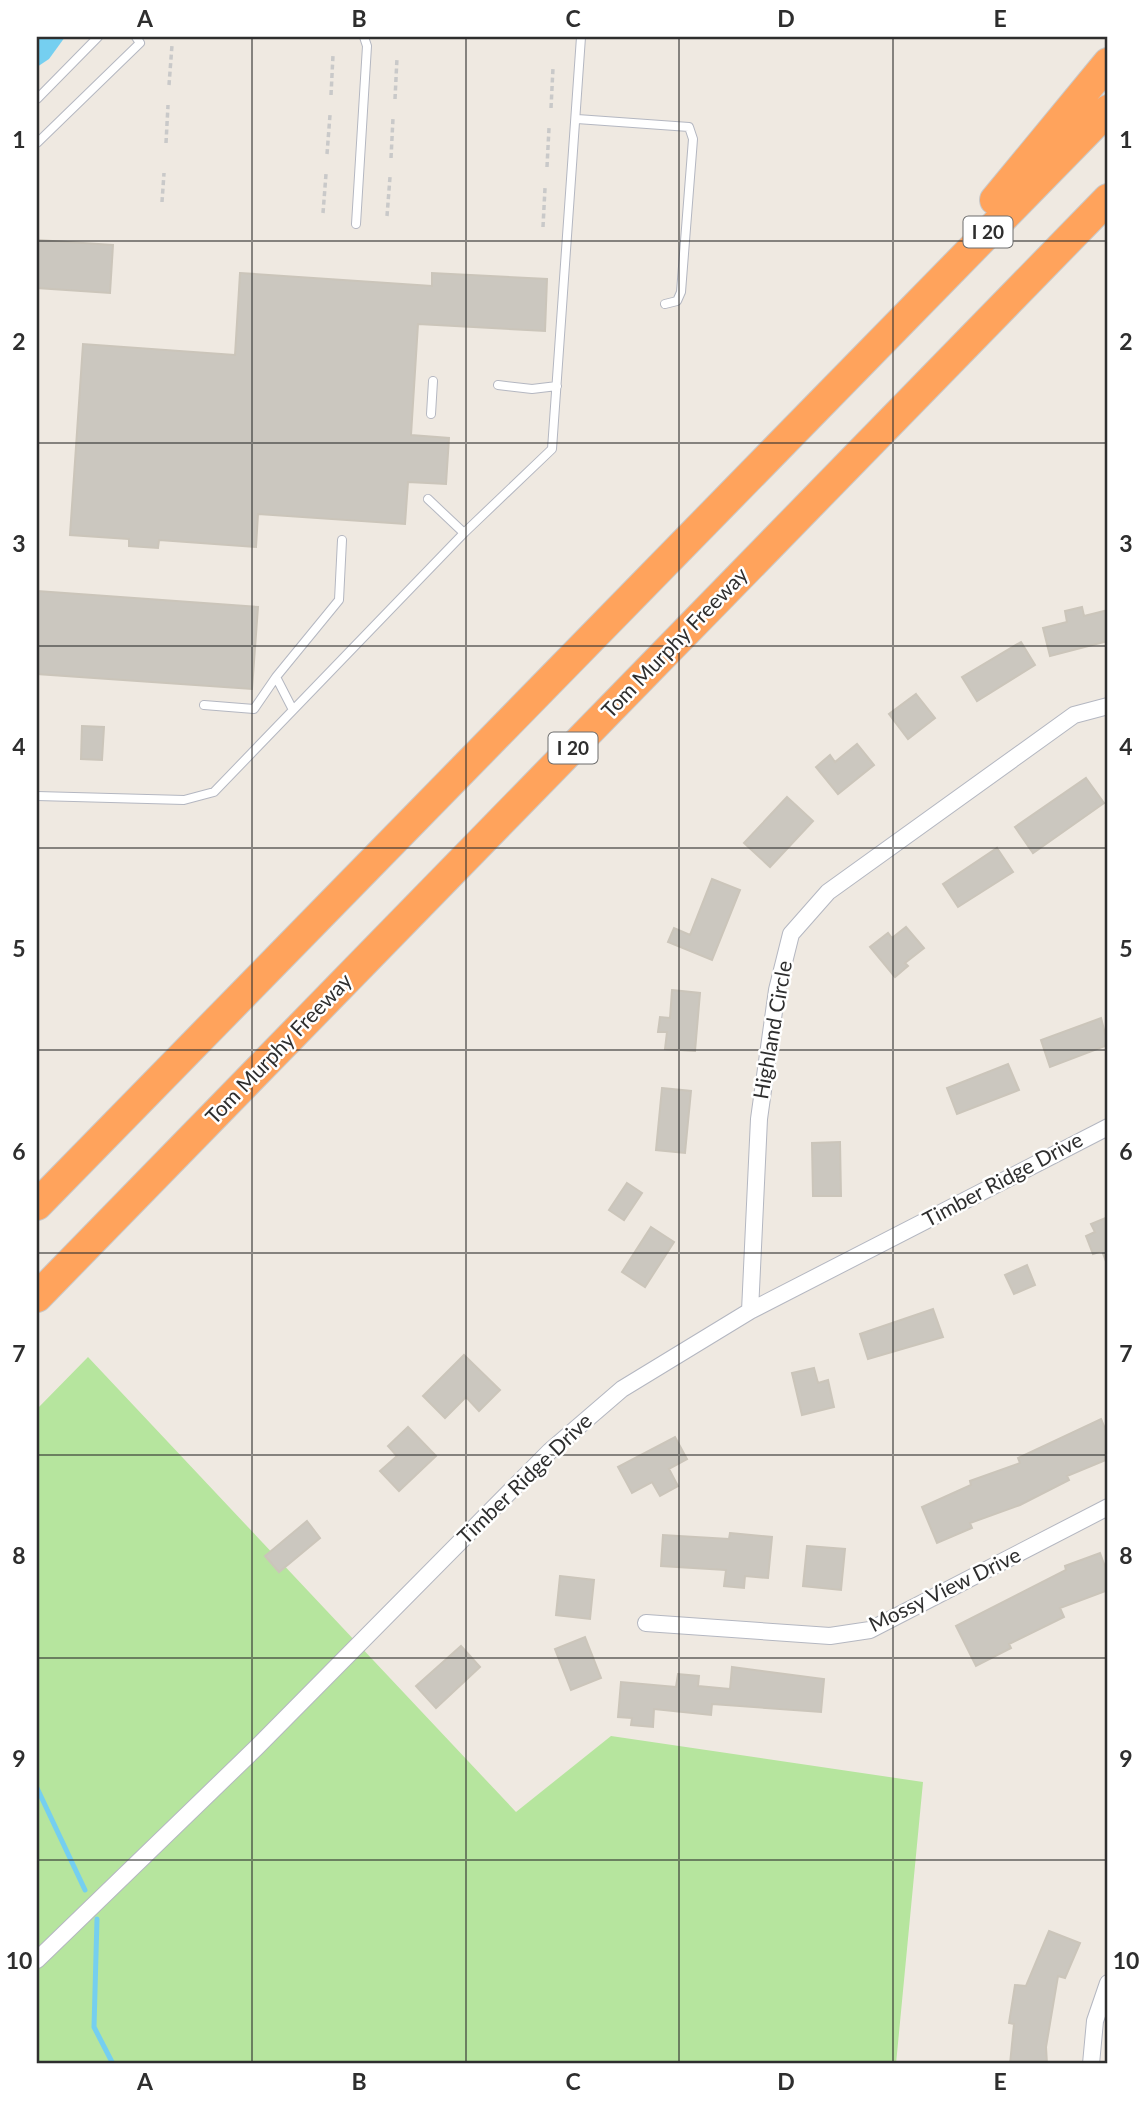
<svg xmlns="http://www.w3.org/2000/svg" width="1145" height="2101" viewBox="0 0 1145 2101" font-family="Lato,sans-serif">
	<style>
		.green { fill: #b6e59e }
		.water { fill: #75cff0 }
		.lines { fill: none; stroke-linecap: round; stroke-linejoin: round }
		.stream { stroke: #75cff0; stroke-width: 5 }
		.building { fill: #cbc7bf; stroke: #cbc5ba; stroke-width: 2 }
		.lane-casing { stroke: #b4b7c1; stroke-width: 10 }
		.street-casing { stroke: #b4b7c1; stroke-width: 18 }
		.highway-casing { stroke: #c9c9c9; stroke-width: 32 }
		.path { stroke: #c9c9c9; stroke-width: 3.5; stroke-dasharray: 5 3.5; stroke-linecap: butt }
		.lane { stroke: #fff; stroke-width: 8 }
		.street { stroke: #fff; stroke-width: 16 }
		.highway { stroke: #ffa35c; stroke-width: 30 }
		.grid { fill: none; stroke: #2e2e2e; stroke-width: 2; stroke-opacity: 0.55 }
		.labels { text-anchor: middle; stroke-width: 5; stroke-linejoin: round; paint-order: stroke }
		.shield { fill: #fff; stroke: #6d6d6d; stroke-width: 2 }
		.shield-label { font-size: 19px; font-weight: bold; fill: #2e2e2e }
		.street-label { font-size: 21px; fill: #2e2e2e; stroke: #fff }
		.neatline { fill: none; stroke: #2e2e2e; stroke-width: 2.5 }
		.grid-label { font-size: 23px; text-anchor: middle; font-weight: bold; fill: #2e2e2e }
	</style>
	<rect width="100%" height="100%" fill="#efe9e1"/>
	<path class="green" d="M88 1357 516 1812 611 1736 923 1782 896 2064H37V1409Z"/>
	<path class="water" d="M37 37H65L49 59 37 67Z"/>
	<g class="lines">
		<path class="stream" d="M37 1788 85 1890
			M97 1919 94 2027 113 2064"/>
	</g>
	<path class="building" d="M37 240 113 245 110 293 37 288Z
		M240 273 432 286V273L547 279 545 331 418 324 411 435 449 438 446 484 408 482 405 524 258 514 256 547 159 540 158 548 129 546V539L70 535 83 344 235 355Z
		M37 591 258 607 252 689 37 674Z
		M1082 607 1084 616 1108 610V641L1050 656 1043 628 1067 622 1065 611Z
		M1021 642 1035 665 977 701 962 677Z
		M916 694 935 718 908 739 889 714Z
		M82 726 104 727 102 760 81 759Z
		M857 744 874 765 838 794 816 767 830 755 835 762Z
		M1086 778 1104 803 1033 853 1015 827Z
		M787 797 813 821 770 867 744 843Z
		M997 848 1013 872 958 907 943 884Z
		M712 879 740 890 712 960 668 942 674 928 690 935Z
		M906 927 924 948 905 963 908 966 895 977 870 947 888 933 892 938Z
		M672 990 700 993 695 1051 665 1049 667 1032H658L660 1017 670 1018Z
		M1101 1018 1108 1045 1050 1067 1041 1040Z
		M1008 1064 1019 1090 957 1114 947 1088Z
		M662 1088 691 1091 685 1153 656 1150Z
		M840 1142 841 1196H813L812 1143Z
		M627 1183 642 1193 624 1220 609 1210Z
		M1108 1217V1264H1107L1102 1251 1093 1254 1086 1236 1095 1232 1091 1224Z
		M651 1227 674 1242 645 1287 622 1272Z
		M1027 1265 1035 1285 1014 1294 1005 1275Z
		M933 1309 943 1337 868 1359 860 1334Z
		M464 1355 500 1390 479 1411 466 1397 445 1418 423 1396Z
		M814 1368 818 1383 828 1380 834 1407 802 1415 792 1373Z
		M1101 1419 1108 1436V1459L1067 1476 1069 1480 1020 1505 970 1523 972 1528 937 1543 922 1507 971 1485 970 1481 1020 1463 1018 1458Z
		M408 1427 436 1456 399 1491 380 1471 397 1456 388 1446Z
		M675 1437 687 1459 669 1469 678 1486 660 1496 652 1482 632 1493 618 1467Z
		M307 1521 320 1538 279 1572 265 1556Z
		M730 1533 772 1537 768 1578 745 1576 744 1588 724 1586 726 1570 661 1566 663 1535 729 1539Z
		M807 1546 845 1549 841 1590 803 1586Z
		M1100 1553 1108 1575V1590L1060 1608 1064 1617 1009 1644 1011 1648 976 1666 956 1626 1066 1570 1065 1566Z
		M560 1576 594 1580 590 1619 556 1615Z
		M585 1637 601 1678 571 1690 555 1649Z
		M461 1646 480 1667 436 1708 416 1686Z
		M732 1667 824 1679 821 1712 712 1704 711 1715 654 1709 653 1727 631 1725 632 1718 618 1717 621 1682 676 1687 678 1674 699 1676 698 1686 730 1689Z
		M1049 1931 1080 1943 1065 1978 1058 1976 1046 2047 1047 2064H1010L1014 2024 1009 2023 1015 1985 1026 1986Z"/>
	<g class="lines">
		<defs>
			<path id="lane" d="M37 99 98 37
				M577 119 689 127 693 139 681 292 677 301 665 304
				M37 143 140 43 136 37
				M356 224 367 46 364 37
				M498 385 532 389 557 386
				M431 414 433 381
				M428 499 464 533
				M204 705 254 709 276 677
				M293 710 276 677 339 600 342 540
				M37 796 184 800 214 792 464 533 552 449 581 37"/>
			<path id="street" d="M750 1311 759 1119 777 990 791 934 828 892 1074 715 1108 706
				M646 1623 830 1636 870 1630 1108 1507
				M37 1960 256 1748 550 1451 622 1389 750 1311 1108 1127
				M1091 2064 1095 2021 1108 1983"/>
			<path id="highway" d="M995 200 1108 63
				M37 1205 1108 110
				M37 1297 1108 199"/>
		</defs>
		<use href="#lane" class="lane-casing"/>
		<use href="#street" class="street-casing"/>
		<use href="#highway" class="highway-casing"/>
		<path class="path" d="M169 85 172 45
			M331 95 333 55
			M395 99 397 58
			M551 108 553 68
			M166 143 168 105
			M327 154 330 115
			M391 158 393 118
			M547 167 549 128
			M162 202 164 173
			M323 213 326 174
			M387 216 390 177
			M543 227 545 188"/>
		<use href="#lane" class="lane"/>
		<use href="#street" class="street"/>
		<use href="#highway" class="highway"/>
	</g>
	<path class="grid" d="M252 37V2064M466 37V2064M679 37V2064M893 37V2064M37 241H1108M37 443H1108M37 646H1108M37 848H1108M37 1050H1108M37 1253H1108M37 1455H1108M37 1658H1108M37 1860H1108"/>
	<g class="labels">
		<g class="shield">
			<rect x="963.5" y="216.5" width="49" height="31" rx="5"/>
			<rect x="548.5" y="732.5" width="49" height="31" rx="5"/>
		</g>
		<g class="shield-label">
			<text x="988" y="239">I 20</text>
			<text x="573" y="755">I 20</text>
		</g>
		<g class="street-label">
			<text transform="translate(675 643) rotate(-46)" y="7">Tom Murphy Freeway</text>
			<text transform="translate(773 1030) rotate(-80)" y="7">Highland Circle</text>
			<text transform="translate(279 1049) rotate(-46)" y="7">Tom Murphy Freeway</text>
			<text transform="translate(1003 1180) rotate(-28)" y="7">Timber Ridge Drive</text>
			<text transform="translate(525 1479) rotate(-44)" y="7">Timber Ridge Drive</text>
			<text transform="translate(945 1590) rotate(-26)" y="7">Mossy View Drive</text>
		</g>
	</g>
	<rect width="1145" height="2101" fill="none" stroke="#ffffff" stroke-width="77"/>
	<rect x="38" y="38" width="1068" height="2024" class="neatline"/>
	<g class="grid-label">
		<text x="145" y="27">A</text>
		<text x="359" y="27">B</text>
		<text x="573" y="27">C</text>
		<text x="786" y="27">D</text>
		<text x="1000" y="27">E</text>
		<text x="19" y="148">1</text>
		<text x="1126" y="148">1</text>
		<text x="19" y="350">2</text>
		<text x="1126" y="350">2</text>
		<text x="19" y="552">3</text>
		<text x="1126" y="552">3</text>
		<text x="19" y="755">4</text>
		<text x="1126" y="755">4</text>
		<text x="19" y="957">5</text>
		<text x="1126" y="957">5</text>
		<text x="19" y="1160">6</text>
		<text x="1126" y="1160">6</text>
		<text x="19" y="1362">7</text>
		<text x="1126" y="1362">7</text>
		<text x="19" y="1564">8</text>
		<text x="1126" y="1564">8</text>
		<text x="19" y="1767">9</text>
		<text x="1126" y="1767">9</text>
		<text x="19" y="1969">10</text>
		<text x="1126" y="1969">10</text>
		<text x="145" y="2090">A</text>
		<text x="359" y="2090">B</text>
		<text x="573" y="2090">C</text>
		<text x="786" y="2090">D</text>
		<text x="1000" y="2090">E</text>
	</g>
</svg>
